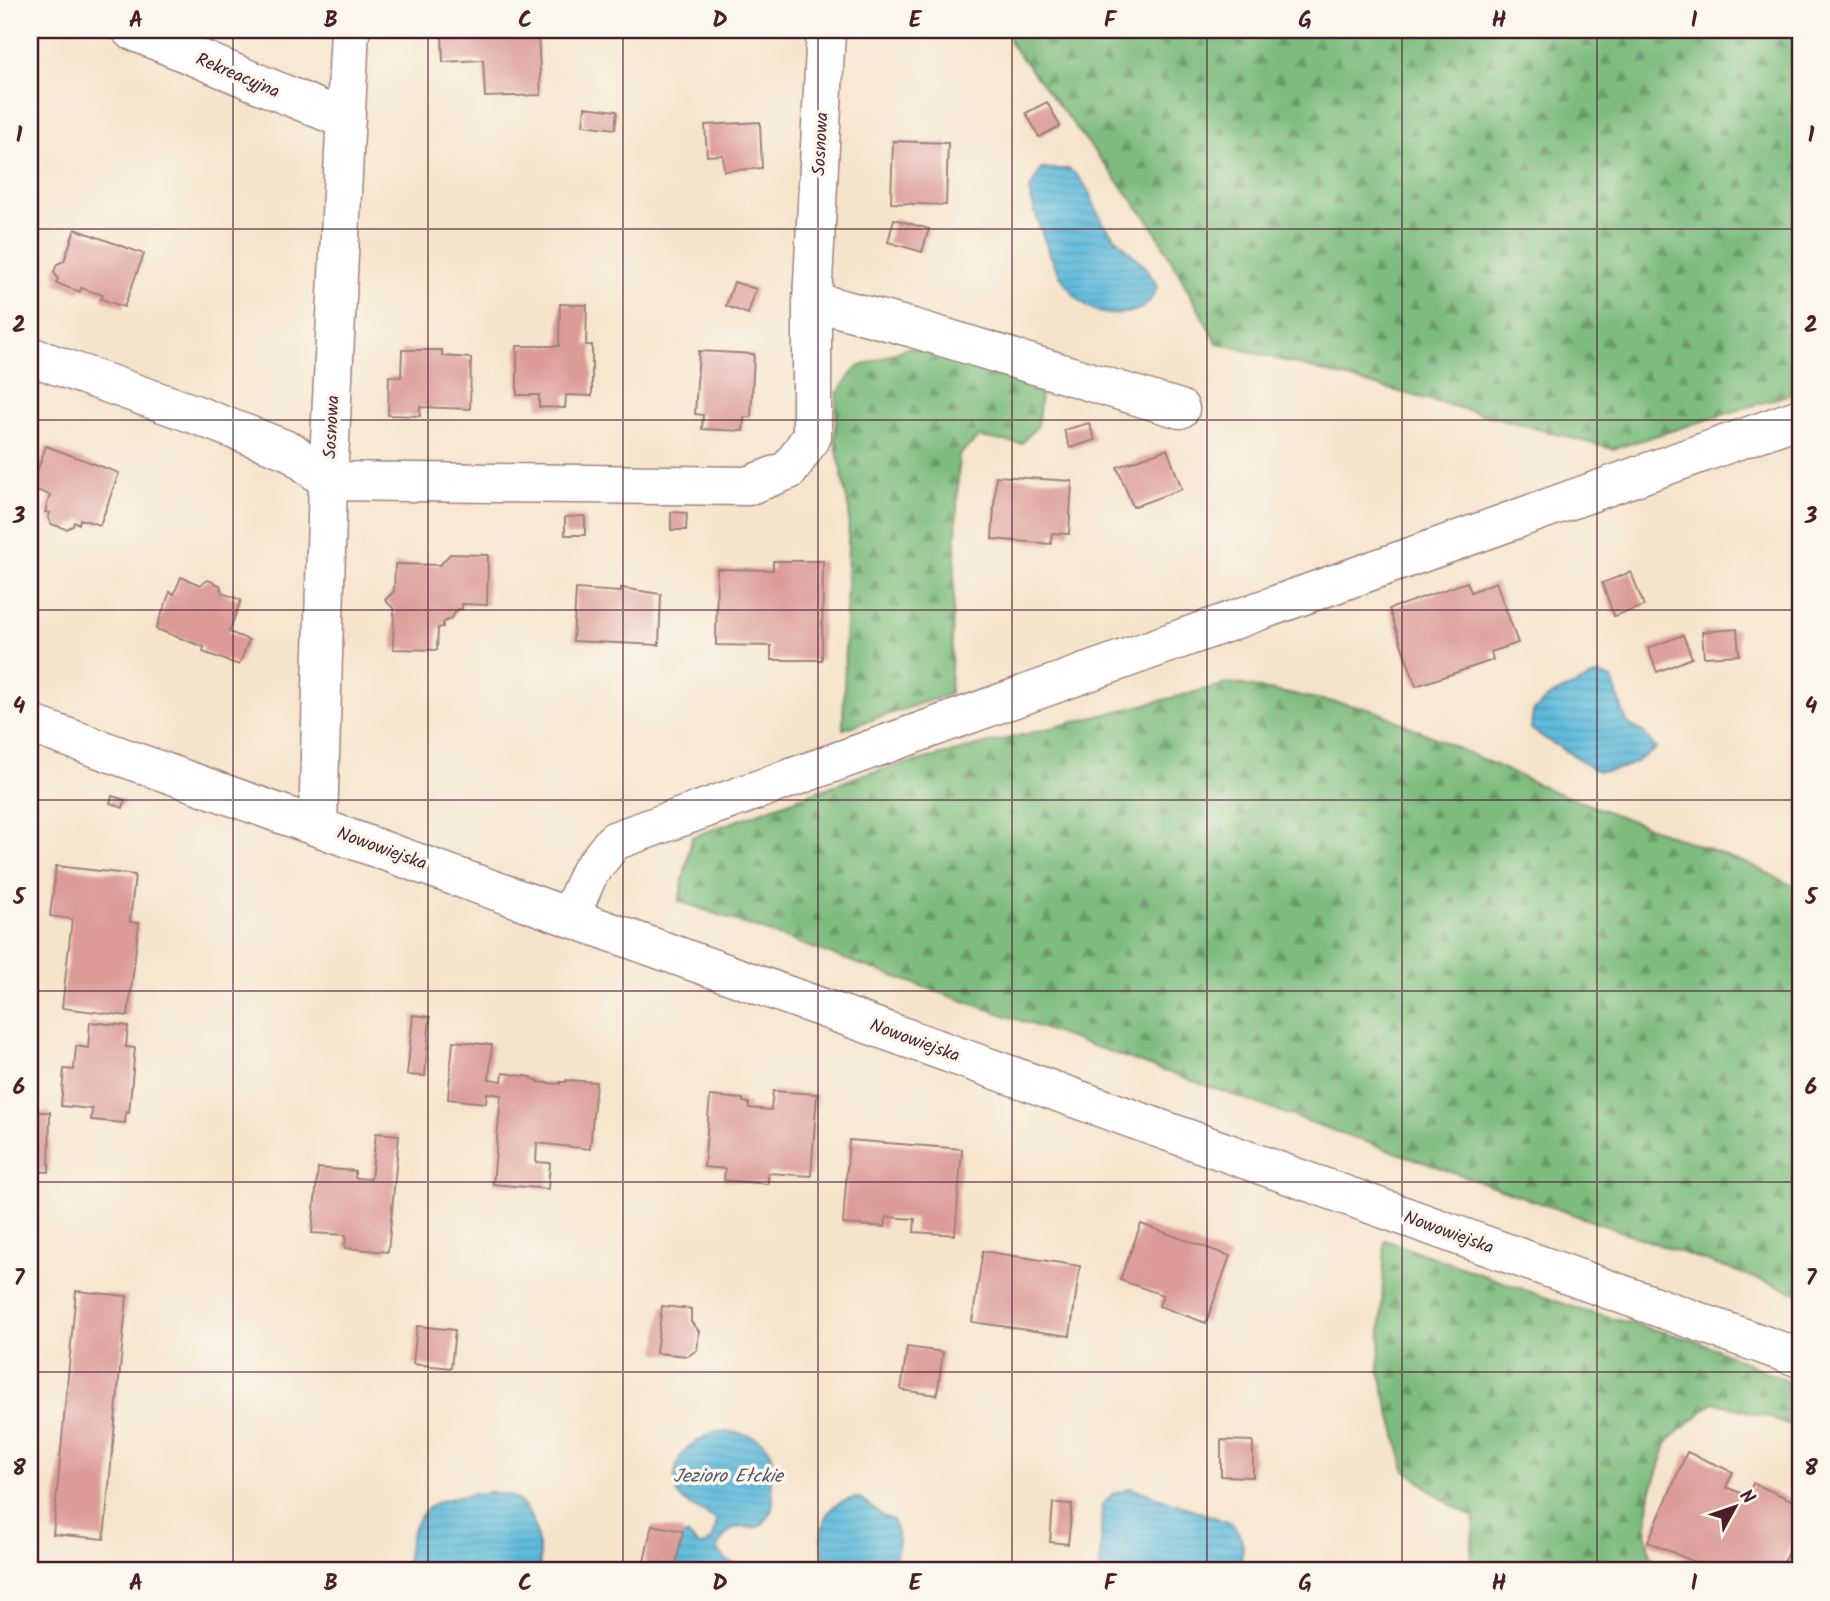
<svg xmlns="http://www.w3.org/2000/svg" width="1830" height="1601" viewBox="0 0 1830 1601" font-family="Kalam,sans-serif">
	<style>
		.forest { fill: url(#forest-firs); stroke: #646e54; stroke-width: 2 }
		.water { fill: url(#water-rules); stroke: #546c83; stroke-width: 2 }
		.building { fill: #dc9b99 }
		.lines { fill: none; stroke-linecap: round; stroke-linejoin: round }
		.minor-casing { stroke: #a0827c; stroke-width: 41 }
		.minor { stroke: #fff; stroke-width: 38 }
		.grid { fill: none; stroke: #4a1f2b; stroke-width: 2; stroke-opacity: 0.55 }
		.labels { text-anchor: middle; stroke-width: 7; stroke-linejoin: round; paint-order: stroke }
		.street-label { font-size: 18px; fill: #4a1f2b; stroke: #fbf7ec }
		.water-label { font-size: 19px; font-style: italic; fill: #515569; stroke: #fbf7ec }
		.neatline { fill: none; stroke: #4a1f2b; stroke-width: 2.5 }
		.grid-label { font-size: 23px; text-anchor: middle; font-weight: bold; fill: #4a1f2b }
	</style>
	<defs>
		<pattern id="forest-firs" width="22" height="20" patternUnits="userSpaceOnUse" patternTransform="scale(1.75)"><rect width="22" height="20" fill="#7dbc7e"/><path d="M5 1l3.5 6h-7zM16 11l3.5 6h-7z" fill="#689867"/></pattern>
		<pattern id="water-rules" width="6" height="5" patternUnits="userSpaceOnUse" patternTransform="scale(1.75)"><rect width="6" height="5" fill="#5dbadb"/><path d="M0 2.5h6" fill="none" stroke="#529fbc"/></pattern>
	</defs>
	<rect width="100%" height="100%" fill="#fbf7ec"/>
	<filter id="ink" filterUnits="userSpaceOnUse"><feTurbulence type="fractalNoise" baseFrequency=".0143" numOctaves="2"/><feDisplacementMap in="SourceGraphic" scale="14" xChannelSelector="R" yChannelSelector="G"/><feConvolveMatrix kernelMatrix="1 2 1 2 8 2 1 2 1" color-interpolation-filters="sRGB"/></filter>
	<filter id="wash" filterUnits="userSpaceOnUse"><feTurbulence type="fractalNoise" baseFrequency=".00686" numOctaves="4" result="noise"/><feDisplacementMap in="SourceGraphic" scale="28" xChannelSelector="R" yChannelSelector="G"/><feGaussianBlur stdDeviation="1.57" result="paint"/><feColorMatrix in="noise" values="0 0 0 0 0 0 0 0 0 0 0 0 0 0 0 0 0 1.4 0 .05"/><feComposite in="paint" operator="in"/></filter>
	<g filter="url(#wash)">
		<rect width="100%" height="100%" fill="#f5e4cc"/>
		<path class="forest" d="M1008 30H1800V391L1613 449 1217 343 1152 225 1010 43Z
			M910 347 1041 390 1038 425 1021 444 979 437 959 455 950 694 843 729 849 510 835 440 837 394 856 368Z
			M1231 683 1371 709 1555 792 1753 866 1800 889V1294L679 901 692 837 865 774Z
			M1385 1240 1584 1311 1700 1342 1800 1387V1429L1778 1420 1713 1402 1668 1441 1649 1499 1646 1537 1651 1557 1670 1571H1470L1474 1518 1445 1501 1405 1470 1379 1371Z"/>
		<path class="water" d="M1041 169H1069C1095 189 1089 202 1104 224 1122 249 1144 259 1157 287 1150 306 1141 311 1121 314 1064 322 1041 233 1029 191Z
			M1599 674 1612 679 1627 723 1644 733 1656 749C1640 760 1617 775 1596 770 1588 768 1580 759 1573 755 1558 747 1545 739 1531 729L1533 712 1550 696Z
			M714 1432C736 1432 766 1432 773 1459 774 1466 771 1473 771 1481 773 1496 776 1509 765 1521 756 1532 745 1525 734 1528 726 1531 721 1542 717 1549L726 1560 746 1571H645C652 1553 668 1537 688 1535L699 1546 706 1545 713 1537 717 1521C707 1511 694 1509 683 1500 676 1495 675 1489 675 1481 675 1451 691 1444 714 1432Z
			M1132 1488 1230 1523C1248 1539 1243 1550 1238 1571H1100L1102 1505 1113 1494Z
			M488 1492C495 1493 504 1493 510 1496 537 1508 540 1546 540 1571H408C405 1548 412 1517 434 1504 446 1497 474 1495 488 1492Z
			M858 1498C872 1504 878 1517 893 1520L899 1541 893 1571H828C817 1539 817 1501 858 1498Z"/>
		<g id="blocks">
			<path class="building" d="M538 30 541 95 485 97 483 60 443 62 442 34Z
				M1047 102 1060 126 1039 137 1026 113Z
				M585 107 617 111 615 129 583 125Z
				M760 122 762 168 724 171 723 155 707 156 705 125Z
				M893 141 948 143 946 205 891 203Z
				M894 219 929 229 922 252 888 242Z
				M75 229 144 254 124 307 101 299 103 295 81 288 80 292 56 283 58 279 54 272 57 264 64 261Z
				M734 282 756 289 748 314 726 306Z
				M560 304 587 305 586 345H592V396L566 395 565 408 539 407V395H517V346H559Z
				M402 350H442V356L471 358 470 409 420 407V416L388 415 389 376 401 377Z
				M699 351 754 354 751 417H744L743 431 702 429 703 415 695 414Z
				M1089 423 1095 440 1070 448 1064 430Z
				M46 446 119 473 100 525 80 519 79 524 74 522 73 526 66 529 51 524 48 517 50 513 45 512 50 495 31 488Z
				M1167 449 1182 489 1133 507 1117 467Z
				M996 476 1072 481 1069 534 1052 533 1051 544 992 539Z
				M671 512 687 513 686 530H671Z
				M585 516V535H565V517Z
				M450 554 488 555 487 605 462 604V609H458L451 618 443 623V627L438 628 437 650 393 649 394 609 385 600 394 591 395 564 440 565Z
				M773 561H823L822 660H771V646L716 645 717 569 773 570Z
				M1631 572 1644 606 1614 616 1602 583Z
				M181 577 200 585 208 580 220 585 222 593 241 600 229 632 249 640 239 665 203 652 204 647 156 629 170 592 174 594Z
				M1467 582 1471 592 1496 582 1518 643 1491 652 1493 660 1416 686 1389 609Z
				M621 588 661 594 659 645 573 641 576 589 621 592Z
				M1737 629 1739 655 1704 657 1702 632Z
				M1683 635 1692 658 1657 672 1648 648Z
				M112 796 125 800 123 808 110 803Z
				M56 866 135 875 130 922 139 923 128 1016 62 1008 72 919 50 916Z
				M413 1015 430 1017 425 1076 407 1075Z
				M90 1022 128 1026 126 1047 135 1048 129 1113 126 1112 125 1123 91 1120 92 1109 61 1106 64 1069 74 1070 76 1046 88 1048Z
				M453 1041 492 1045 489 1079 502 1081 503 1073 532 1077V1079L538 1080V1082L560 1084V1082H566V1080L596 1082 590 1149 537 1143 536 1162 550 1163 548 1189 493 1184 501 1095 487 1093 486 1103 448 1099Z
				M773 1091 817 1094 811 1176 768 1173V1184L724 1180 725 1169 704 1167 710 1096 743 1099V1102L749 1103V1108L771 1110Z
				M30 1112H50L49 1172 30 1171Z
				M376 1133 399 1135 388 1252 345 1248 346 1235 312 1233 318 1168 355 1171V1178L371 1179Z
				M849 1140 962 1149 955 1235 914 1232 915 1219 886 1217 885 1227 843 1224Z
				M1141 1224 1230 1256 1206 1323 1159 1306 1163 1295 1120 1280Z
				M983 1251 1080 1266 1070 1336 972 1322Z
				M76 1291 127 1296 104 1539 53 1534Z
				M662 1306 691 1309V1322L699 1331 697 1350 688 1356 656 1353Z
				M417 1326 455 1330 451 1368 413 1364Z
				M907 1347 943 1352 937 1395 901 1390Z
				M1221 1440 1253 1441V1477L1221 1476Z
				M1687 1452 1733 1472 1726 1487 1748 1496 1753 1483 1800 1504V1523L1780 1571H1716L1648 1542Z
				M1053 1503 1072 1504 1068 1544 1050 1542Z
				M652 1525 683 1531 675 1568 644 1562Z"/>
		</g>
	</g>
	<g filter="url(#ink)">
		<use href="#blocks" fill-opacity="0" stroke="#a0827c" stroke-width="2"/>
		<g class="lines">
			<defs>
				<path id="minor" d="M131 30 346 120
					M812 301 913 328 1180 409
					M30 356 194 414 292 452 328 481 747 486 789 470 812 436V301L826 30
					M30 724 1800 1358
					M318 825 328 481 350 30
					M570 916 589 873 614 841 1800 418"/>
			</defs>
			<use href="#minor" class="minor-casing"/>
			<use href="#minor" class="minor"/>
		</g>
	</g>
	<path class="grid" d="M233 30V1571M428 30V1571M623 30V1571M818 30V1571M1012 30V1571M1207 30V1571M1402 30V1571M1597 30V1571M30 229H1800M30 420H1800M30 610H1800M30 800H1800M30 991H1800M30 1182H1800M30 1372H1800"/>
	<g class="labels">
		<g class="street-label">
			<text transform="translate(238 75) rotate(23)" y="6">Rekreacyjna</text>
			<text transform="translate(820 144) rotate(-87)" y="6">Sosnowa</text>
			<text transform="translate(331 427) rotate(-87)" y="6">Sosnowa</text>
			<text transform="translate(382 848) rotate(20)" y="6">Nowowiejska</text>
			<text transform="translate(915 1040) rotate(20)" y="6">Nowowiejska</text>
			<text transform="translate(1449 1232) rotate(20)" y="6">Nowowiejska</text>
		</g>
		<g class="water-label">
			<text x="728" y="1482">Jezioro Ełckie</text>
		</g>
	</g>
	<rect width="1830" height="1601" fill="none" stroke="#fbf7ec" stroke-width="77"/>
	<g transform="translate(1735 1507) rotate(50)" stroke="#fbf7ec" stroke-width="5" paint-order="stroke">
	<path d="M0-5L12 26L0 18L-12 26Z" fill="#4a1f2b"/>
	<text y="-10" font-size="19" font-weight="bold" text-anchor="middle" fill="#4a1f2b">N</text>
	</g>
	<rect x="38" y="38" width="1754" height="1524" class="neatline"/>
	<g class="grid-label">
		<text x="136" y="27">A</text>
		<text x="331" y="27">B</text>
		<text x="525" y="27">C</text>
		<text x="720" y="27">D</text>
		<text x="915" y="27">E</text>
		<text x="1110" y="27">F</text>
		<text x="1305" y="27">G</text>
		<text x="1499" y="27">H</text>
		<text x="1694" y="27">I</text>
		<text x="19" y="142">1</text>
		<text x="1811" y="142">1</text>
		<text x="19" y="332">2</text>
		<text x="1811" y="332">2</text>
		<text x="19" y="523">3</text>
		<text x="1811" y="523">3</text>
		<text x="19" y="713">4</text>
		<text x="1811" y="713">4</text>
		<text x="19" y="904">5</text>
		<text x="1811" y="904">5</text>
		<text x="19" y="1094">6</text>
		<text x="1811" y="1094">6</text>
		<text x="19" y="1285">7</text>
		<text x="1811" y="1285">7</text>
		<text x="19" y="1475">8</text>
		<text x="1811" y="1475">8</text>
		<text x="136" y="1590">A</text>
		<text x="331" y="1590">B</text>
		<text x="525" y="1590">C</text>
		<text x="720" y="1590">D</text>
		<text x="915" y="1590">E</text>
		<text x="1110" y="1590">F</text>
		<text x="1305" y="1590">G</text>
		<text x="1499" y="1590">H</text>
		<text x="1694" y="1590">I</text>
	</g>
</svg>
